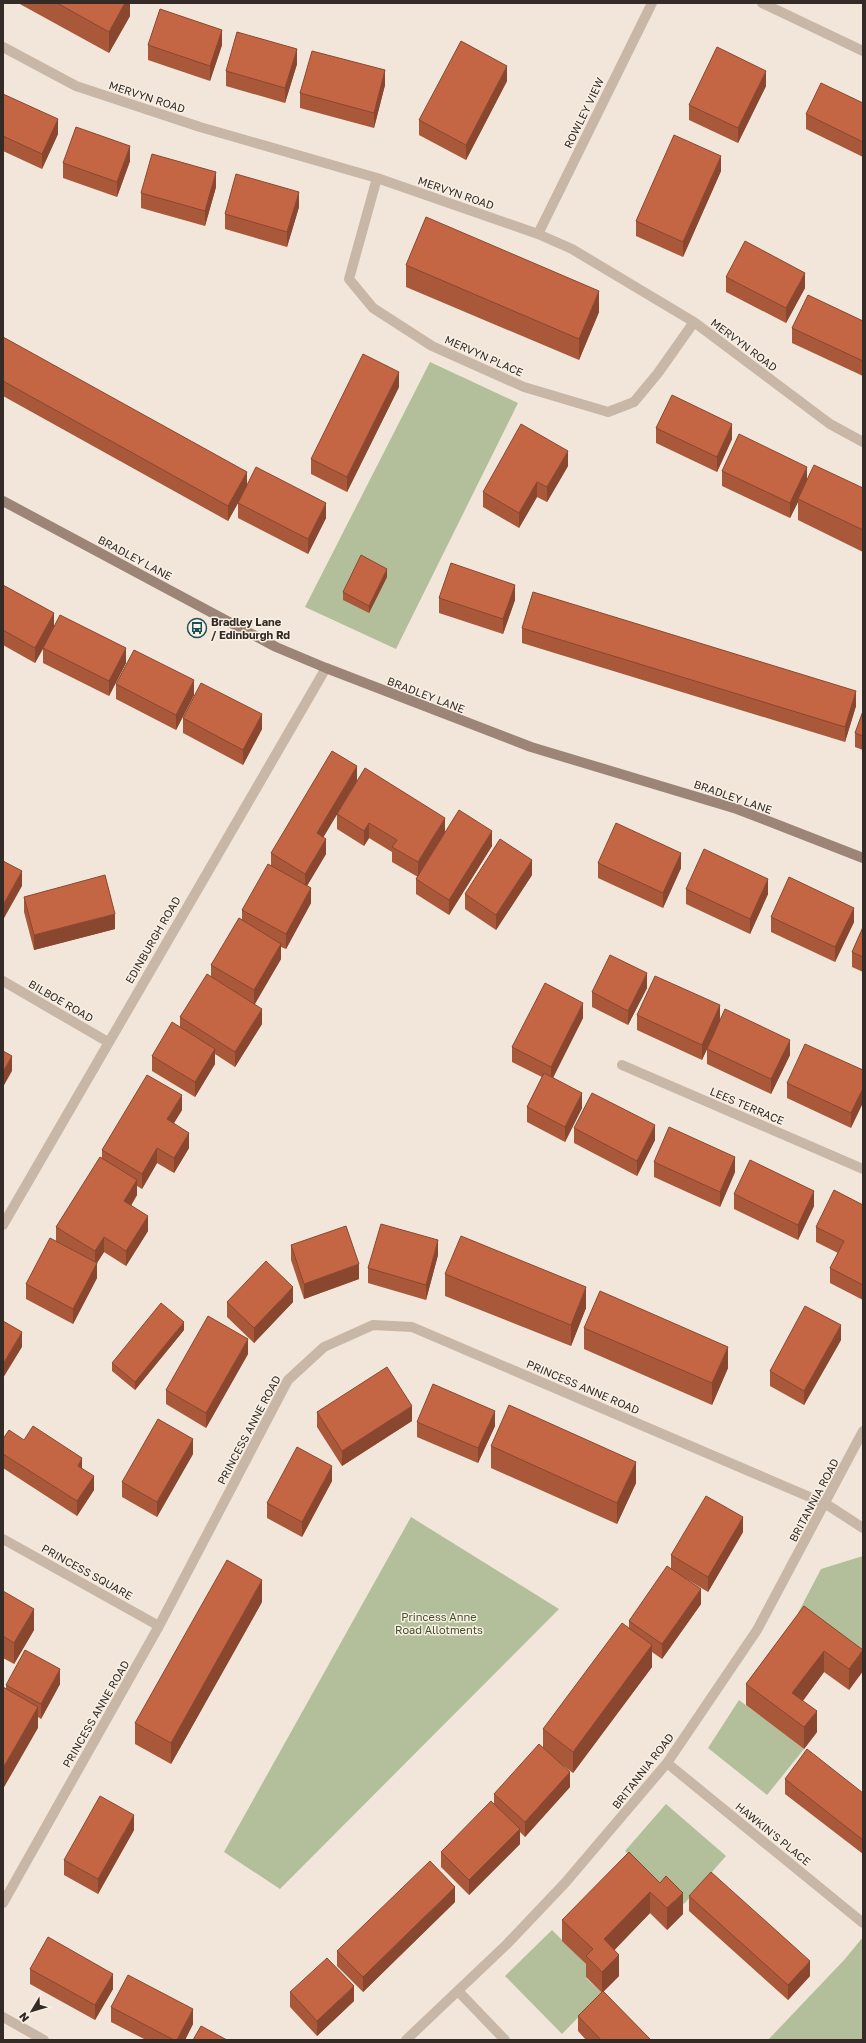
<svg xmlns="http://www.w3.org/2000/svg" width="866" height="2043" viewBox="0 0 866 2043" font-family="'Golos Text',sans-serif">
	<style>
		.green { fill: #b2bf9a }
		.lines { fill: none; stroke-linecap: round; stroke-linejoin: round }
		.street { stroke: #c8b6a6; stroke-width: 10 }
		.secondary { stroke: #9c8577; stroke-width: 10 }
		.wall { fill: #a9583a }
		.shaded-wall { fill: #894730 }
		.building { fill: #c46644; stroke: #894730 }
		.labels { text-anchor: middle; stroke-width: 3; stroke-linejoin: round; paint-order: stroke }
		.street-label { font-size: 11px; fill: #342b26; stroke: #f9f0e5 }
		.poi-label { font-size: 11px; font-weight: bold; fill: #342b26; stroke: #f9f0e5; text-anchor: start }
		.park-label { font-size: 11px; fill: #43522b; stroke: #f9f0e5 }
	</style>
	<rect width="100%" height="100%" fill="#f1e6d9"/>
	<path class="green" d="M430 362 518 403 396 649 305 607Z
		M411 1517 559 1609 280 1889 224 1852Z
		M863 1556V1656L798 1613 821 1569Z
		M739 1700 804 1749 767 1795 708 1748Z
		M666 1804 726 1856 684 1904 625 1851Z
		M552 1930 593 1971 586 1978 602 1993 562 2034 505 1976Z
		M863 1937V2040H768L845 1959Z"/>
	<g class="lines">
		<path class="street" d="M762 3 863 51
			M3 47 76 86 200 127 377 178 538 234 572 249 694 322 830 424 863 442
			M377 178 349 279 373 308 432 346 524 387 608 412 634 402 658 373 694 322
			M538 234 652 3
			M3 981 108 1042
			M622 1065 863 1169
			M3 1225 326 668
			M3 1539 159 1626
			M667 1763 863 1923
			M3 1903 159 1626 288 1380 324 1347 373 1325 412 1327 826 1504 863 1528
			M458 1991 505 2040
			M3 2017 44 2040
			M406 2040 507 1944 565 1883 667 1763 757 1630 863 1431"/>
		<path class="secondary" d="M3 501 276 647 326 668 531 747 737 809 863 858"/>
	</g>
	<path class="wall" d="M18 3H130V16L109 53Z
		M148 45H222L210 81 148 60Z
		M297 64 285 103 226 86V71Z
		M507 81 466 160 419 135V120Z
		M385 85 374 128 300 108V93Z
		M766 86 738 143 689 120V105Z
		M3 94 58 134 42 169 3 151Z
		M863 103V157L806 129V114Z
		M130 161 117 197 63 178V163Z
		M721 171 683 257 636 236V221Z
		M216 187 205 226 141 208V193Z
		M299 207 287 247 225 229V214Z
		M406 265 599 312 579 360 406 287Z
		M726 277 805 288 786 323 726 292Z
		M863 321V376L792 343V328Z
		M3 337 247 485 326 518 308 554 238 518V503L228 521 3 396Z
		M399 387 347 492 311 474V459Z
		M656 428 732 439 717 472 656 443Z
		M568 466 547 502 537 497 519 528 483 507V492Z
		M722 471 807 479 863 488V552L798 520V502L790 518 722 486Z
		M387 577 369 613 343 600V592Z
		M3 585 54 625 126 663 109 696 43 663V649L35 663 3 645Z
		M439 598 515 600 503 634 439 613Z
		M522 628 856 706 845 742 522 643Z
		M116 684 194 695 176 730 116 699Z
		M863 711V750L855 747V733Z
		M183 718 262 729 243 765 183 733Z
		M357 781 337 814 445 833 492 846 449 915 416 894V879L418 877 392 862V852L369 838 364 846 337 829V814L323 837 326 854 307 886 311 903 286 949 281 947V959L255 1004 262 1024 235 1067 215 1054V1064L195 1097 152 1071V1056L180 1027V1017L211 977V965L242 920V910L271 866V853Z
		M598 863 681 868 663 908 598 878Z
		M532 875 496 930 465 909V894Z
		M686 889 768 894 750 934 686 904Z
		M24 897 115 929 34 950 24 912Z
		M771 917 854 922 835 962 771 932Z
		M863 927V972L852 967V952Z
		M647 988 628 1025 592 1007V992Z
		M637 1015 720 1020 790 1055 771 1094 707 1064V1049L702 1060 637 1030Z
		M583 1018 553 1077 582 1108 565 1142 527 1122V1107L542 1077 512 1062V1047Z
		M863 1070 851 1128 787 1098V1083Z
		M182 1110 174 1123 189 1148 174 1173 157 1163 142 1189 137 1186V1195L131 1206 148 1231 126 1266 104 1252 97 1263V1278L73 1324 26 1299V1284L56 1241V1227L102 1158V1150Z
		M574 1128 655 1140 637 1176 574 1143Z
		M654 1162 735 1172 720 1207 654 1177Z
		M734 1194 814 1206 798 1240 734 1209Z
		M863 1205V1300L830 1283V1268L838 1253 816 1242V1227Z
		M291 1245 359 1279 304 1299 291 1260Z
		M438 1255 426 1300 368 1283V1268Z
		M445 1274 586 1308 571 1346 445 1296Z
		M227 1302H293L254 1343 227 1317Z
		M584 1328 728 1368 712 1405 584 1349Z
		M184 1330 135 1390 112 1371V1363Z
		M841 1340 804 1405 770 1386V1371Z
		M248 1354 206 1428 166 1404V1390Z
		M317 1412 412 1421 342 1466 317 1427Z
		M417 1422 495 1426 478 1463 417 1437Z
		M3 1439 24 1440 82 1468 94 1490 77 1516 3 1468Z
		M491 1446 636 1483 617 1524 491 1468Z
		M193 1454 157 1517 122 1497V1482Z
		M332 1481 302 1537 267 1518V1503Z
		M743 1532 708 1592 685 1578 701 1604 662 1659 652 1652V1667L573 1773 561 1764 570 1787 525 1837 520 1832V1844L469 1895 441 1867V1852L494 1804V1794L543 1747V1729L629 1628V1621L671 1568V1555Z
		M3 1591 34 1630 14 1664 3 1658Z
		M262 1602 171 1764 135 1744V1723Z
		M804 1606 863 1671 849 1690 824 1672 803 1701 817 1732 804 1749 746 1705V1684Z
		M60 1684 41 1719 38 1717V1728L6 1689V1685Z
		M785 1779 863 1793V1854L785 1794Z
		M134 1830 98 1894 64 1875V1860Z
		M660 1883 683 1914 667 1930 650 1913 614 1950 619 1976 603 1992 651 2040H586L578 2031V2016L602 1993 586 1977V1964L562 1941V1920Z
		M689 1896 810 1976 788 2000 689 1911Z
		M455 1902 363 1992 337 1966V1951Z
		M30 1969 113 1989 95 2020 30 1984Z
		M290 1992 354 2001 317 2036 290 2007Z
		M111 2007 193 2024 185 2040H146L111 2022Z"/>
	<path class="shaded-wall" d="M125 3H130V16L109 53V32Z
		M222 30V45L210 81V66Z
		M297 49V64L285 103V88Z
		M507 66V81L466 160V145Z
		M385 70V85L374 128V113Z
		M766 71V86L738 143V128Z
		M58 119V134L42 169V154Z
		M130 146V161L117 197V182Z
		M721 156V171L683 257V242Z
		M216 172V187L205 226V211Z
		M299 192V207L287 247V232Z
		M805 273V288L786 323V308Z
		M599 291V312L579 360V339Z
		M399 372V387L347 492V477Z
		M732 424V439L717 472V457Z
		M568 451V466L547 502V487Z
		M807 467V482L798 499V502L790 518V503Z
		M247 472V487L228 521V506Z
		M537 482V497L519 528V513Z
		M326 503V518L308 554V539Z
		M387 569V577L369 613V606Z
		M515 585V600L503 634V619Z
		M54 613V628L35 663V648Z
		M126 648V663L109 696V681Z
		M194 680V695L176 730V715Z
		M856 691V706L845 742V727Z
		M262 714V729L243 765V750Z
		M357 766V781L317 848V833Z
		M445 818V833L418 877V862Z
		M369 823V838L364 846V831Z
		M492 831V846L449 915V900Z
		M326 839V854L305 889V874Z
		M681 853V868L663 908V893Z
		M532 860V875L496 930V915Z
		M22 871V886L3 920V905Z
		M768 879V894L750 934V919Z
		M311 888V903L286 949V934Z
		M854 908V922L835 962V947Z
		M115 914V929L34 950V935Z
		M281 944V959L254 1005V990Z
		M647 973V988L628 1025V1011Z
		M583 1003V1018L551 1082V1067Z
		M720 1005V1020L702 1060V1045Z
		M262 1009V1024L235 1067V1052Z
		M790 1040V1055L771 1094V1079Z
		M215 1049V1064L195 1097V1082Z
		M12 1056V1071L3 1087V1072Z
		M863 1088V1103L851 1128V1113Z
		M582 1093V1108L565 1142V1127Z
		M182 1095V1110L167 1134V1119Z
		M655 1125V1140L637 1176V1161Z
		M189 1133V1148L174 1173V1158Z
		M157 1148V1163L142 1189V1174Z
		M735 1157V1172L720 1207V1192Z
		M137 1180V1195L124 1216V1201Z
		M814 1191V1206L798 1240V1225Z
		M148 1216V1231L126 1266V1251Z
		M104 1237V1252L95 1266V1251Z
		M438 1240V1255L426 1300V1285Z
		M97 1263V1278L73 1324V1309Z
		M359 1264V1279L304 1299V1284Z
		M293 1287V1302L254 1343V1328Z
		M586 1287V1308L571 1346V1325Z
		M184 1322V1330L135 1390V1382Z
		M841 1325V1340L804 1405V1391Z
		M22 1332V1347L3 1378V1364Z
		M248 1339V1354L206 1428V1413Z
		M728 1347V1368L712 1405V1383Z
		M412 1406V1421L342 1466V1451Z
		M495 1411V1426L478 1463V1448Z
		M193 1439V1454L157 1517V1502Z
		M82 1458V1473L78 1466Z
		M636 1462V1483L617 1524V1503Z
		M332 1466V1481L302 1537V1522Z
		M94 1476V1490L77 1516V1501Z
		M743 1517V1532L708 1592V1577Z
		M262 1580V1602L171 1764V1743Z
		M701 1589V1604L662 1659V1644Z
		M34 1609V1630L14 1664V1643Z
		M652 1645V1667L573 1773V1752Z
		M863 1650V1671L849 1690V1669Z
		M824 1651V1672L792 1715V1693Z
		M60 1669V1684L41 1719V1704Z
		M38 1707V1728L3 1789V1768Z
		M817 1711V1732L804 1749V1727Z
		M570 1772V1787L525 1837V1822Z
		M134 1815V1830L98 1894V1879Z
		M520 1829V1844L469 1895V1880Z
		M455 1887V1902L363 1992V1977Z
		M650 1892V1913L604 1961V1939Z
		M683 1893V1914L667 1930V1908Z
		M619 1955V1976L602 1993V1972Z
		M810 1961V1976L788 2000V1985Z
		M113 1974V1989L95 2020V2005Z
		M354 1986V2001L317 2036V2021Z
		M193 2009V2024L185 2040H177Z"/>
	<path class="building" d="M57 3H125L109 32Z
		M160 9 222 30 210 66 148 45Z
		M237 32 297 49 285 88 226 71Z
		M461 41 507 66 466 145 419 120Z
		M717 47 766 71 738 128 689 105Z
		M312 51 385 70 374 113 300 93Z
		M821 83 863 103V142L806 114Z
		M3 94 58 119 42 154 3 136Z
		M76 127 130 146 117 182 63 163Z
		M674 135 721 156 683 242 636 221Z
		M152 154 216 172 205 211 141 193Z
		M236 174 299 192 287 232 225 214Z
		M426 217 599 291 579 339 406 265Z
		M745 241 805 273 786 308 726 277Z
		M808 295 863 321V361L792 328Z
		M3 337 247 472 228 506 3 381Z
		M363 354 399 372 347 477 311 459Z
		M672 395 732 424 717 457 656 428Z
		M521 424 568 451 547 487 537 482 519 513 483 492Z
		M739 434 807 467 790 503 722 471Z
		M814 465 863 488V530L798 499Z
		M256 467 326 503 308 539 238 503Z
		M361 555 387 569 369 606 343 592Z
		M451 563 515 585 503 619 439 598Z
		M3 585 54 613 35 648 3 630Z
		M533 592 856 691 845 727 522 628Z
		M60 615 126 648 109 681 43 648Z
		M134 650 194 680 176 715 116 684Z
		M201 683 262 714 243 750 183 718Z
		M863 711V736L855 733Z
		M332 751 357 766 317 833 326 839 305 874 271 853Z
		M365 768 445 818 418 862 392 847 397 840 369 823 364 831 337 814Z
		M459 810 492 831 449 900 416 879Z
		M616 823 681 853 663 893 598 863Z
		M500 839 532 860 496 915 465 894Z
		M704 849 768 879 750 919 686 889Z
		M3 861 22 871 3 905Z
		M268 864 311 888 286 934 242 910Z
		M105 875 115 914 34 935 24 897Z
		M789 877 854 908 835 947 771 917Z
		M239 918 281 944 254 990 211 965Z
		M863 927V957L852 952Z
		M610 955 647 973 628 1011 592 992Z
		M207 974 262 1009 235 1052 180 1017Z
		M655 976 720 1005 702 1045 637 1015Z
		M545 983 583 1003 551 1067 512 1047Z
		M725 1009 790 1040 771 1079 707 1049Z
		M172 1022 215 1049 195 1082 152 1056Z
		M805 1044 863 1070V1088L851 1113 787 1083Z
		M3 1051 12 1056 3 1072Z
		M544 1073 582 1093 565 1127 527 1107Z
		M147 1075 182 1095 167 1119 189 1133 174 1158 157 1148 142 1174 102 1150Z
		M592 1093 655 1125 637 1161 574 1128Z
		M669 1127 735 1157 720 1192 654 1162Z
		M100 1157 137 1180 124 1201 148 1216 126 1251 104 1237 95 1251 56 1227Z
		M750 1160 814 1191 798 1225 734 1194Z
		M834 1190 863 1205V1285L830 1268 844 1241 816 1227Z
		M381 1224 438 1240 426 1285 368 1268Z
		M346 1226 359 1264 304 1284 291 1245Z
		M461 1236 586 1287 571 1325 445 1274Z
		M50 1238 97 1263 73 1309 26 1284Z
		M266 1261 293 1287 254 1328 227 1302Z
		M600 1291 728 1347 712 1383 584 1328Z
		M161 1303 184 1322 135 1382 112 1363Z
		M805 1306 841 1325 804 1391 770 1371Z
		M208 1316 248 1339 206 1413 166 1390Z
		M3 1321 22 1332 3 1364Z
		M387 1367 412 1406 342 1451 317 1412Z
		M433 1384 495 1411 478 1448 417 1422Z
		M509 1405 636 1462 617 1503 491 1446Z
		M158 1419 193 1439 157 1502 122 1482Z
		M33 1426 82 1458 78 1466 94 1476 77 1501 3 1454V1439L9 1430 24 1440Z
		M297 1447 332 1466 302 1522 267 1503Z
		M706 1496 743 1517 708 1577 671 1555Z
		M227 1560 262 1580 171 1743 135 1723Z
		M667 1566 701 1589 662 1644 629 1621Z
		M3 1591 34 1609 14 1643 3 1636Z
		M804 1606 863 1650 849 1669 824 1651 792 1693 817 1711 804 1727 746 1684Z
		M622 1623 652 1645 573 1752 543 1729Z
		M25 1650 60 1669 41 1704 6 1685Z
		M3 1687 38 1707 3 1768Z
		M539 1744 570 1772 525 1822 494 1794Z
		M807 1749 863 1793V1840L785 1779Z
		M100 1796 134 1815 98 1879 64 1860Z
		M491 1801 520 1829 469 1880 441 1852Z
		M629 1852 660 1883 666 1876 683 1893 667 1908 650 1892 604 1939 619 1955 602 1972 586 1956 593 1949 562 1920Z
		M430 1861 455 1887 363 1977 337 1951Z
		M711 1872 810 1961 788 1985 689 1896Z
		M48 1937 113 1974 95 2005 30 1969Z
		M327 1958 354 1986 317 2021 290 1992Z
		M128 1975 193 2009 177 2040H174L111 2007Z
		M603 1991 651 2040H601L578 2016Z
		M201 2026 227 2040H193Z"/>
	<defs>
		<symbol id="bus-ring" viewBox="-11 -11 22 22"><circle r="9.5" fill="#f9f0e5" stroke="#1d5055" stroke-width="1.5"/><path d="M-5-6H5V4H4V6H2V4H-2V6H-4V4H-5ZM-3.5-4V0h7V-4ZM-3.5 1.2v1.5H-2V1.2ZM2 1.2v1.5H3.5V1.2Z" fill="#1d5055"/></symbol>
	</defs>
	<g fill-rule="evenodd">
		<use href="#bus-ring" x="186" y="617" width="22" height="22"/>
	</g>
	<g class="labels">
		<g class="street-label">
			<text transform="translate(147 97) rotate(18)" y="4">MERVYN ROAD</text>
			<text transform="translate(584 113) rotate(-64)" y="4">ROWLEY VIEW</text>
			<text transform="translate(456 193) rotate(19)" y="4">MERVYN ROAD</text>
			<text transform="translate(744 345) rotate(37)" y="4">MERVYN ROAD</text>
			<text transform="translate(484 356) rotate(24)" y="4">MERVYN PLACE</text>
			<text transform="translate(135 558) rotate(28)" y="4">BRADLEY LANE</text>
			<text transform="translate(426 695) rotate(21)" y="4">BRADLEY LANE</text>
			<text transform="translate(733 797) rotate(19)" y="4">BRADLEY LANE</text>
			<text transform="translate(153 940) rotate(-60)" y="4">EDINBURGH ROAD</text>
			<text transform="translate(61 1001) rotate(30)" y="4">BILBOE ROAD</text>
			<text transform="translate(747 1106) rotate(23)" y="4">LEES TERRACE</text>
			<text transform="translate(583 1387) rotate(23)" y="4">PRINCESS ANNE ROAD</text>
			<text transform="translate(249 1430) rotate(-62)" y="4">PRINCESS ANNE ROAD</text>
			<text transform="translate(814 1500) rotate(-62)" y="4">BRITANNIA ROAD</text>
			<text transform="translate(87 1572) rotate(29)" y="4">PRINCESS SQUARE</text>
			<text transform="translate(96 1714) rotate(-60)" y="4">PRINCESS ANNE ROAD</text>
			<text transform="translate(643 1771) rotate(-52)" y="4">BRITANNIA ROAD</text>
			<text transform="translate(773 1834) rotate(39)" y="4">HAWKIN'S PLACE</text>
		</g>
		<g class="poi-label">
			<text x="211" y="626">Bradley Lane<tspan x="211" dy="13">/ Edinburgh Rd</tspan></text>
		</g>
		<g class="park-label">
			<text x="439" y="1621">Princess Anne<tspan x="439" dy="13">Road Allotments</tspan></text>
		</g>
	</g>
	<rect width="866" height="2043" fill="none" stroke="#342b26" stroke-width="8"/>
	<g transform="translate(32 2011) rotate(232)" stroke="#f9f0e5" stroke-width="3" paint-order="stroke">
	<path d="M0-3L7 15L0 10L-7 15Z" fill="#342b26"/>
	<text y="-6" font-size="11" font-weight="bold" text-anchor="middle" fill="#342b26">N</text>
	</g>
</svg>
